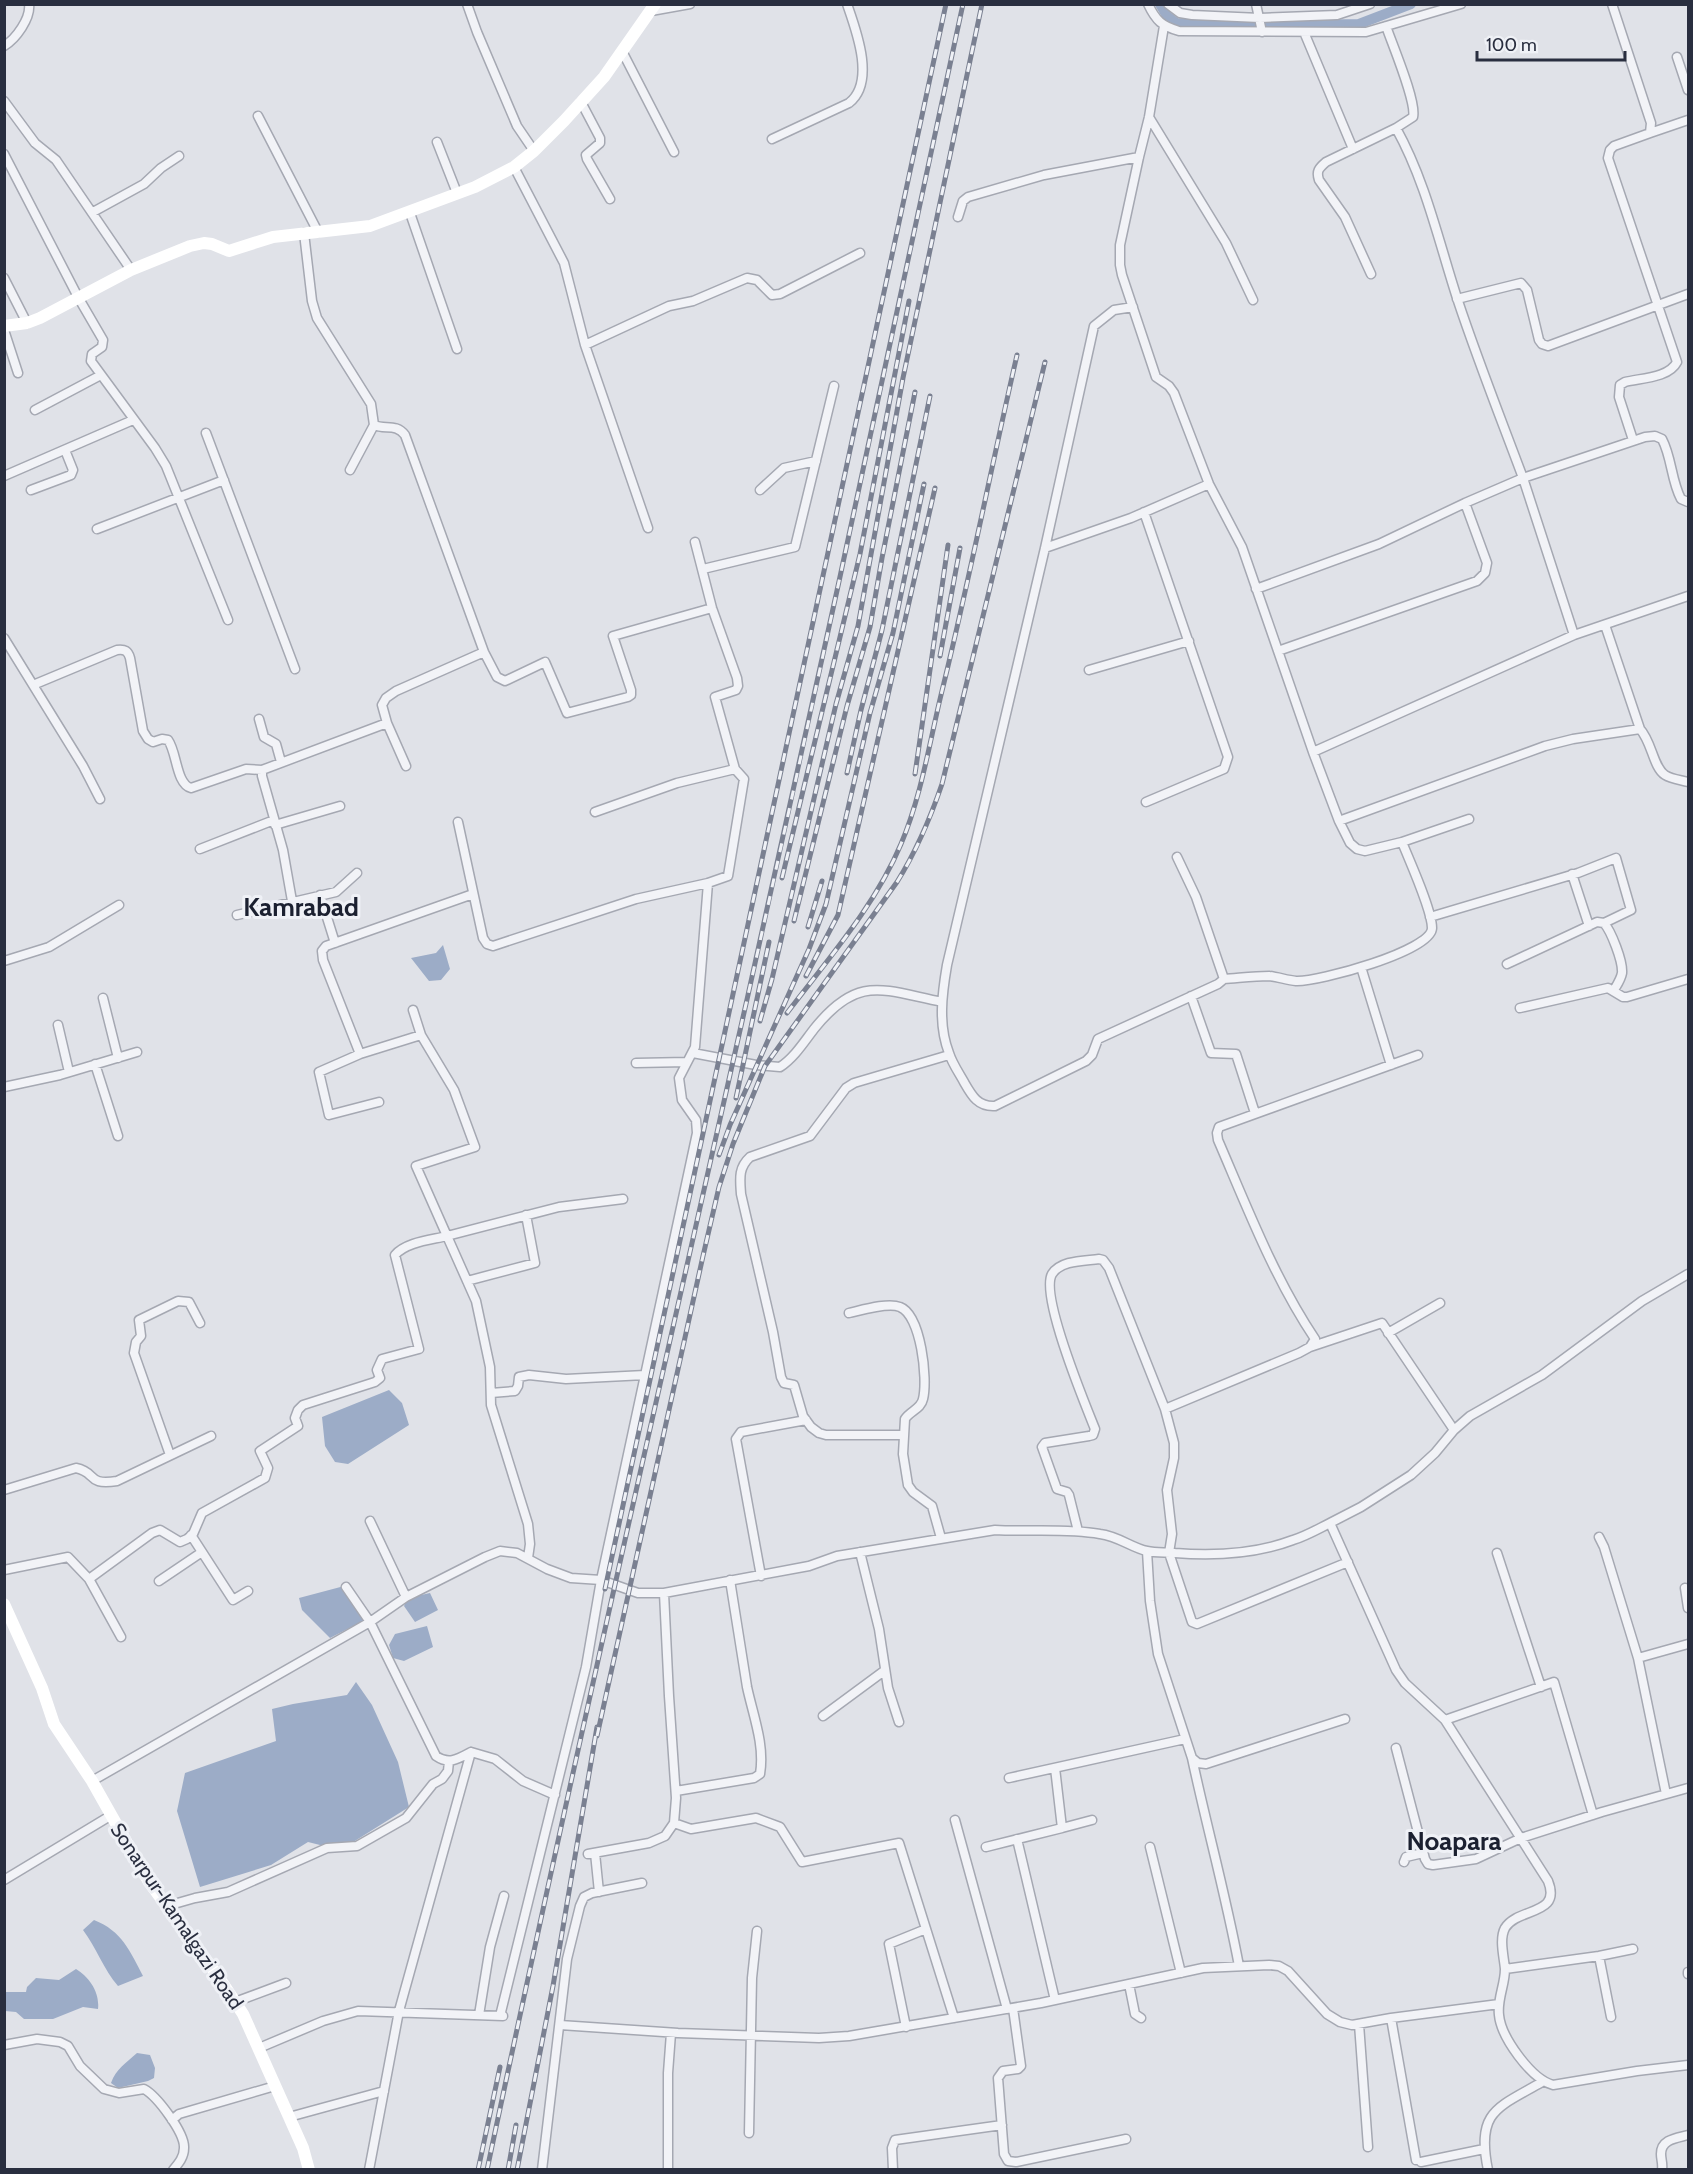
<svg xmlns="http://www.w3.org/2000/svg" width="1693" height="2174" viewBox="0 0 1693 2174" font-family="Cabin,sans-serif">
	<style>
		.water { fill: #9cacc7 }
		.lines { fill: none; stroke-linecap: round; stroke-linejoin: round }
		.canal { stroke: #9cacc7; stroke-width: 10 }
		.street-casing { stroke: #a5a8b2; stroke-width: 11 }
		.street { stroke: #f2f3f7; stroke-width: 8 }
		.secondary { stroke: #fff; stroke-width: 12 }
		.rail-casing { stroke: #7a8091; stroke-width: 5 }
		.rail { stroke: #eff1f6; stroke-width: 3; stroke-dasharray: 9; stroke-linecap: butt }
		.labels { text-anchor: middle; stroke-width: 6; stroke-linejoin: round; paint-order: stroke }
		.street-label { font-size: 20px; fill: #292e3f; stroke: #eff1f6 }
		.district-label { font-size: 26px; font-weight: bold; fill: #1b2030; stroke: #eff1f6 }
	</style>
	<rect width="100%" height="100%" fill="#e0e2e8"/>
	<path class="water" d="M443 945 450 969 441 980 429 981 411 958 436 953Z
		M389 1390 402 1403 409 1425 348 1464 335 1462 325 1446 322 1417Z
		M348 1585 365 1620 330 1638 302 1610 299 1598Z
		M430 1593 438 1610 415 1622 404 1606 408 1598Z
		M427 1626 433 1647 404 1661 393 1658 389 1645 395 1634Z
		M356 1682 372 1705 398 1762 409 1807 350 1844 336 1849 308 1842 271 1865 200 1887 177 1811 185 1773 276 1741 272 1709 293 1704 347 1695Z
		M94 1920C122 1931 130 1951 143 1976L118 1986C104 1970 96 1947 83 1930Z
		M76 1969C89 1977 100 1992 98 2009L83 2007 53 2019H24L16 2012 5 2011V1992H26L27 1987 36 1978 59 1980Z
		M137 2053 150 2055 155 2068 154 2078 148 2081 118 2088 111 2083C116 2069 126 2063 137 2053Z"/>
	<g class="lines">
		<path class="canal" d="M1160 4 1167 16 1176 23 1261 26 1359 24 1411 4"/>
		<defs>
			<path id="street" d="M467 4 477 32 517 126 534 151
				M1148 4C1156 21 1162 26 1179 31L1366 32 1461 4
				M1168 4 1180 13 1192 15 1260 18 1337 15 1370 4
				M1256 4 1262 32
				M1612 4 1651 123 1650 133 1614 146 1610 150 1608 158 1677 362C1669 378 1641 378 1625 382L1620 385 1619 397 1633 440
				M651 11 690 4
				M1304 32 1353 149
				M4 46C16 39 31 18 29 4
				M623 53 674 152
				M1677 57 1688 90
				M4 101 35 143 56 160 131 270
				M581 102 600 138V143L586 155 587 159 610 199
				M258 116 318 232
				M1149 117 1226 243 1253 300
				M1396 128C1426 182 1439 243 1458 301 1478 361 1501 419 1523 478L1645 437 1655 436 1662 439C1672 458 1671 480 1681 499L1688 502
				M1650 133 1688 120
				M772 139 849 103C876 82 856 30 847 4
				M437 142 457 193
				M4 154 78 297 103 340 102 347 92 354 91 361 155 448 166 466 228 620
				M514 167 564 263 585 345 648 528
				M93 212 144 184 161 168 179 156
				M410 213 457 349
				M958 217 963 201 968 197 1044 175 1139 157
				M304 233 312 301 317 318 371 404 374 425C385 430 396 423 405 435L484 652 497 677 505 681 545 662 567 713 628 697 631 695V690L613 636 712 608
				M1371 274 1345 217 1319 180C1316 171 1319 168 1326 162L1396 128 1413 117C1417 102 1392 44 1386 26
				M4 278 27 323
				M1457 299 1521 283 1527 290 1539 340 1542 344 1548 346 1688 294
				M1133 307 1114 310 1094 326 1045 548 947 965C942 994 938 1025 949 1053 952 1063 959 1073 964 1082 972 1096 978 1107 995 1106L1086 1061 1092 1055 1098 1039 1218 984 1224 979C1239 978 1254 976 1269 976 1278 977 1287 980 1296 981 1318 982 1432 951 1432 928 1432 910 1410 862 1402 842L1365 851 1357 849 1350 843 1339 821 1313 752 1242 547 1209 484 1174 393 1169 386 1156 377 1122 275 1120 265V245L1139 157 1149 117 1164 26
				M4 330 18 373
				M585 345 669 306 693 301 747 278 757 280 772 295 780 294 860 253
				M35 410 101 375
				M206 433 295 669
				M350 470 374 425
				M4 476 133 420
				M31 490 71 475 73 470 65 450
				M760 490 784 468 816 461
				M1144 512 1228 757 1224 769 1146 802
				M97 529 224 480
				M1045 548 1131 518 1209 484
				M703 569 795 547 834 386
				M1256 589 1379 544 1465 503 1523 478 1574 635
				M4 638 83 766 100 799
				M1278 651 1477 581 1485 573 1487 563 1465 503
				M1089 670 1189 641
				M33 685 117 650C125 649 128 651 130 658L143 731 148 739 153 742 162 739 168 740C177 752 176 784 191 788L246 769 262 770
				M259 719 264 737 276 744 281 762
				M387 723 382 705 386 698 396 691 484 652
				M1640 729C1652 742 1653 767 1665 775 1671 779 1681 780 1688 782
				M1313 752 1574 635 1688 596
				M595 812 677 783 735 769
				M1339 821 1545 746 1573 739 1640 729 1605 625
				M458 822 483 938 487 944 493 946 636 899 708 883 728 876 744 779 735 769 715 697 736 690 738 686 737 678 712 608 695 542
				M275 825 340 806
				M1402 842 1469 819
				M200 849 274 820
				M1177 857 1196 897 1224 979
				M1572 874 1589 926
				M320 895 335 943
				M292 901 283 850 262 776V770L387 723 406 766
				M237 915 336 892 357 873
				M1430 917 1578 873 1616 858 1631 910 1604 923
				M4 961 49 947 119 905
				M1507 964 1597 922 1604 923C1611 931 1623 961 1622 973 1621 979 1617 985 1614 990
				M1361 967 1391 1065
				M1191 996 1211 1053 1236 1054 1255 1113
				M103 998 118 1058
				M1520 1008 1608 988 1623 997H1627L1688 979
				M413 1010 421 1035
				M58 1025 69 1072
				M693 1053 756 1065 780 1067C794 1058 804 1042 814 1029 858 974 882 990 942 1002
				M360 1054 323 960 322 951 326 946 473 894
				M636 1063 687 1062
				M95 1064 118 1136
				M4 1087 60 1075 137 1052
				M379 1102 329 1115 319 1072 360 1054 421 1035 454 1090 475 1147 416 1166 447 1236 559 1207 623 1199
				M467 1281 535 1263 526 1215
				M849 1313C862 1310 888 1302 900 1307 921 1315 928 1379 923 1399 921 1409 910 1411 905 1419L903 1454 908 1485 913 1492 932 1506 941 1538
				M1388 1333 1440 1303
				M1310 1347 1382 1323 1454 1430
				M491 1393 515 1391 518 1386 519 1377 529 1375 566 1379 645 1375
				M1165 1409 1299 1353 1310 1347 1315 1339C1274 1278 1247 1207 1218 1140L1217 1133 1219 1127 1418 1055
				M903 1435H826L819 1433 811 1427 803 1416 794 1385 784 1383 781 1377 773 1332 741 1194C740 1179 738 1168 750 1157L810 1136 846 1088 854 1083 949 1055
				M170 1455 134 1353 136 1342 141 1336 139 1320 178 1301 189 1302 200 1323
				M4 1490 76 1468C97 1472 86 1486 117 1481L211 1436
				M370 1521 406 1597
				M1330 1523 1361 1507 1411 1475 1435 1453 1454 1430 1470 1416 1542 1375 1642 1301 1688 1274
				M1078 1531 1069 1495 1067 1492 1057 1489 1042 1447 1045 1443 1089 1436 1093 1435 1095 1429C1085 1404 1040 1295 1052 1274 1061 1260 1084 1261 1099 1259L1103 1260 1109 1268 1165 1409 1174 1443V1458L1167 1490 1172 1534 1169 1553 1192 1622 1197 1624 1348 1562
				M191 1535 233 1600 248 1591
				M1599 1537 1604 1547 1638 1658 1666 1794
				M1147 1551 1150 1601 1158 1654 1192 1758 1198 1763 1206 1764 1345 1719
				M860 1552 879 1629 888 1688 899 1722
				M1497 1553 1541 1687
				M4 1570 68 1557 89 1579 121 1637
				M761 1576 736 1439 741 1432 806 1420
				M89 1579 152 1533 160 1530 180 1542 187 1539 193 1534 202 1513 265 1478 268 1468 260 1451 298 1426 295 1418 298 1410 303 1405 375 1382 380 1378 377 1370 382 1359 419 1349 395 1255C406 1242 431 1240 447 1236L476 1301 490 1367 491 1405 528 1524 530 1544 528 1558
				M159 1581 202 1552
				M346 1587 370 1622 436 1756C449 1765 458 1759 471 1752L495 1759 523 1781 555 1795
				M1685 1588 1688 1608
				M1638 1658 1688 1644
				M823 1716 884 1671
				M1445 1720 1554 1682 1593 1815
				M1396 1748 1425 1859 1428 1864 1433 1865 1476 1859 1521 1838 1602 1812 1688 1788
				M1192 1758C1207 1828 1226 1896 1239 1966
				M1009 1778 1185 1739
				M92 1781 370 1622 406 1597 485 1557 500 1551 517 1553 547 1569 571 1578 601 1580 638 1593H664L809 1566 837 1556 995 1530C1031 1532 1065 1528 1100 1534 1118 1536 1132 1548 1147 1551 1156 1553 1166 1552 1175 1553 1214 1556 1256 1554 1293 1540 1306 1536 1318 1529 1330 1523L1396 1670 1405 1683 1445 1720 1548 1881C1562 1916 1518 1907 1505 1928 1499 1939 1504 1957 1505 1969 1505 1985 1497 1999 1499 2015 1501 2037 1531 2079 1553 2085L1637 2071 1688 2065
				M676 1791 754 1778 760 1774C765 1745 753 1715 747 1687 741 1651 736 1616 730 1580
				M955 1820 1007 2009
				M674 1823 691 1829 756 1818 780 1827 802 1862 899 1843 954 2018
				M1062 1828 1092 1820
				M1017 1839 1055 2000
				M986 1847 1062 1828 1055 1768
				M1150 1847 1181 1973
				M595 1853 599 1892
				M588 1854 649 1843 665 1836 674 1823 676 1798 669 1696 664 1593
				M1404 1862 1406 1857 1423 1853
				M4 1880 110 1816
				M167 1906 195 1898 228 1892 327 1848 357 1846 406 1818 433 1784 442 1779 448 1771 449 1761
				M1599 1956 1611 2017
				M1505 1969 1599 1956 1633 1949
				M1688 1972V1974
				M1129 1984 1135 2014 1141 2018
				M235 2002 286 1983
				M1013 2008 1021 2066 1018 2069 1003 2071 998 2078 1004 2154 1008 2161 1016 2162 1126 2139
				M479 2015 490 1947 504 1896
				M500 2016 586 1667 601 1580 697 1133 696 1120 682 1100 679 1078 695 1047 708 883
				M1391 2018 1416 2160
				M1359 2024 1368 2147
				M560 2025 678 2033 819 2038 849 2036 1041 2003 1203 1968 1269 1965 1279 1966 1288 1971 1327 2014 1340 2022 1352 2025 1391 2018 1499 2004
				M906 2027 889 1944 926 1929
				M4 2045 37 2039 60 2042 68 2046 80 2066 104 2089 119 2093 144 2089C157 2096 185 2133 184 2148 184 2157 179 2163 173 2170
				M259 2048 323 2021 358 2011 503 2016
				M289 2117 384 2091
				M172 2120 179 2114 275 2086
				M749 2133 752 1978 757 1931
				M1421 2162 1484 2149
				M369 2170 399 2011 471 1752
				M542 2170 567 1959 580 1906 584 1897 592 1893 642 1883
				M668 2170V2073L671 2033
				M893 2170 892 2148 895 2140 1002 2125
				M1488 2170C1476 2111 1497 2108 1542 2082
				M1662 2170C1663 2163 1661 2160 1661 2154 1661 2139 1677 2138 1688 2135"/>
		</defs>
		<use href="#street" class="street-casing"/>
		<use href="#street" class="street"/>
		<path class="secondary" d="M4 326 27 323 40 318 131 270 190 246 204 243 212 244 229 251 273 237 370 226 475 187 514 167 534 151 564 121 604 77 655 4
			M4 1604 42 1688 54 1724 92 1781 149 1882 220 1979 243 2014 303 2148 309 2170"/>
		<defs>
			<path id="rail" d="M940 656 960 548
				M847 773 861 710 882 630 930 396
				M915 774 948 545
				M782 878 860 554 909 301
				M794 921 847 706 870 627 882 558 915 392
				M808 927 822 881
				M806 976 838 915 935 488
				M787 1013C828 959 875 906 901 844 921 797 929 745 941 695 969 582 991 468 1017 355
				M760 1021 772 979 836 704 858 626 903 378 982 4
				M736 1098 769 942
				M719 1155 730 1125 809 949 826 904 870 713 893 633 924 484
				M605 1589 946 4
				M597 1736 703 1256 719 1187 733 1144 765 1066 897 882C917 850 930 819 942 784L1045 362
				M478 2170 500 2067
				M487 2170C570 1777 660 1386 748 995 822 665 892 335 963 4
				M508 2170 516 2125
				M517 2170 553 1986 597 1727"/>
		</defs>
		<use href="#rail" class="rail-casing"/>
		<use href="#rail" class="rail"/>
	</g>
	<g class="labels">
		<g class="street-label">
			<text transform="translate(177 1916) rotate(56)" y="7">Sonarpur-Kamalgazi Road</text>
		</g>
		<g class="district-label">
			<text x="301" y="916">Kamrabad</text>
			<text x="1454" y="1850">Noapara</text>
		</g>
	</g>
	<rect width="1693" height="2174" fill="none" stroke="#292e3f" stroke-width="12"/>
	<path d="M1477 51v9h148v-9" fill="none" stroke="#292e3f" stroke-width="3"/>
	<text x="1486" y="51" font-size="18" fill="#292e3f" stroke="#eff1f6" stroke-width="4.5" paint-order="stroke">100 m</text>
</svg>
